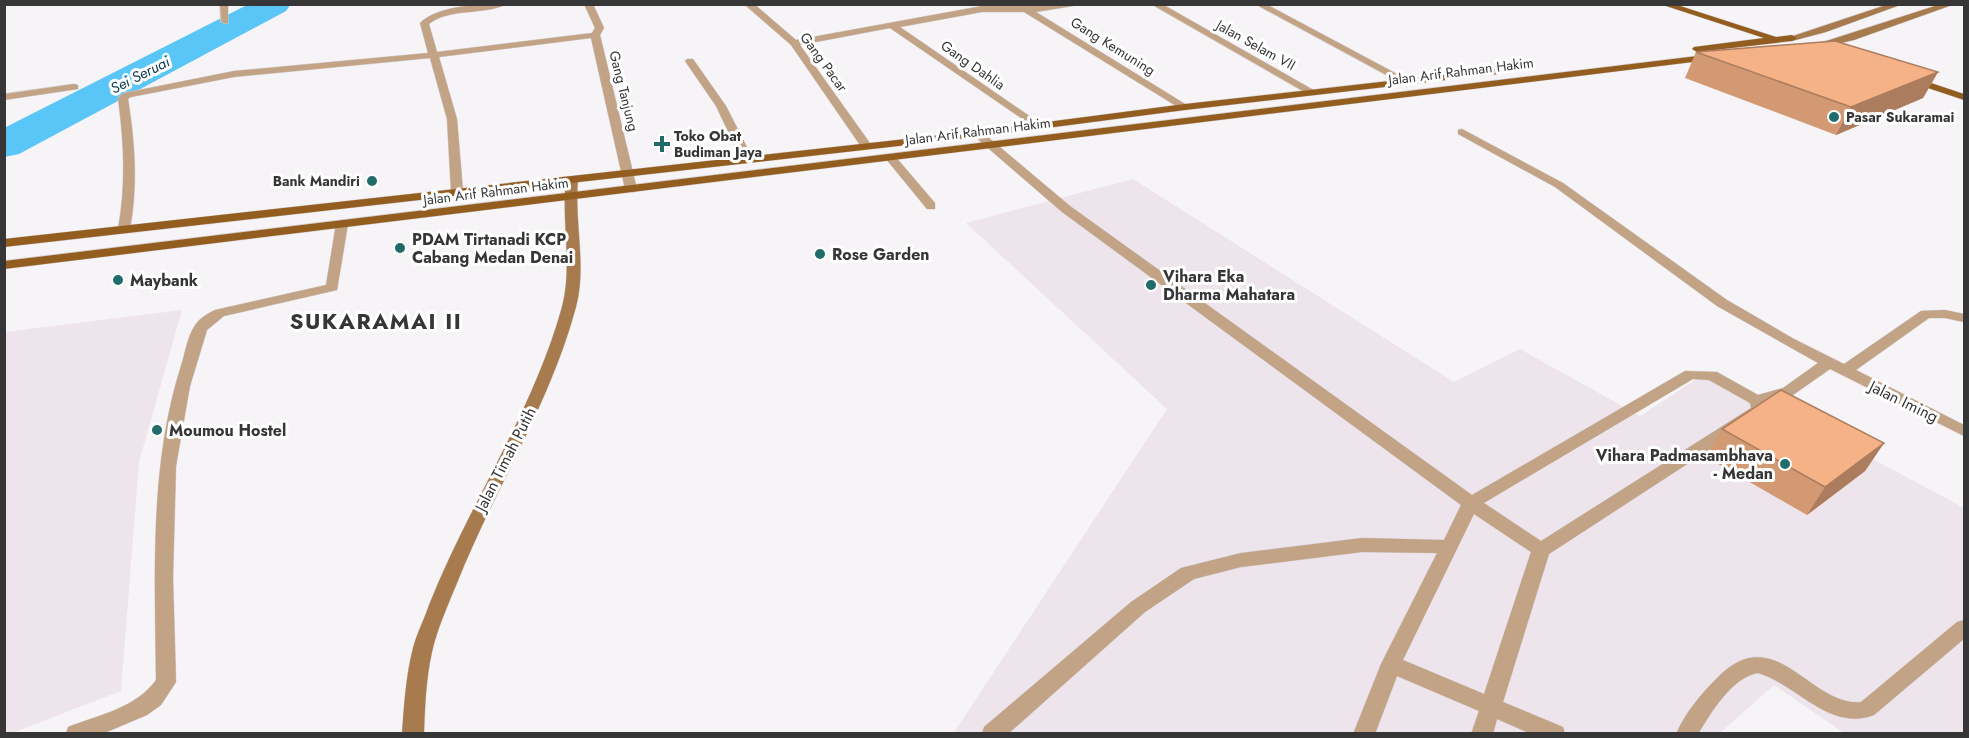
<svg xmlns="http://www.w3.org/2000/svg" width="1969" height="738" viewBox="0 0 1969 738" font-family="Jost,sans-serif">
	<style>
		.built { fill: #ede4ec }
		.lines { fill: none; stroke-linecap: round; stroke-linejoin: round }
		.river { fill: #5ac5f7; fill-rule: evenodd }
		.minor-casing { stroke: #d4d2d4; stroke-width: 1 }
		.secondary-casing { stroke: #d4d2d4; stroke-width: 1 }
		.primary-casing { stroke: #d4d2d4; stroke-width: 1 }
		.minor { fill: #c3a386; fill-rule: evenodd }
		.secondary { fill: #a87b4f; fill-rule: evenodd }
		.primary { fill: #945d20; fill-rule: evenodd }
		.wall { fill: #d29973 }
		.shaded-wall { fill: #ab7d5e }
		.building { fill: #f4b286; stroke: #ab7d5e; stroke-width: 1.5 }
		.poi-dot { fill: #206c6b; stroke: #fff; stroke-width: 2 }
		.labels { text-anchor: middle; stroke-width: 6; stroke-linejoin: round; paint-order: stroke }
		.far-street-label { font-size: 14px; fill: #373637; stroke: #fff }
		.far-poi-label { font-size: 14px; font-weight: bold; fill: #373637; stroke: #fff; text-anchor: start }
		.far-water-label { font-size: 15px; font-style: italic; fill: #08384d; stroke: #fff }
		.poi-label { font-size: 16px; font-weight: bold; fill: #373637; stroke: #fff; text-anchor: start }
		.street-label { font-size: 16px; fill: #373637; stroke: #fff }
		.district-label { font-size: 22px; font-weight: bold; letter-spacing: 1.5px; fill: #383537; stroke: #fff }
	</style>
	<rect width="100%" height="100%" fill="#f7f4f7"/>
	<path class="built" d="M1133 179 1454 382 1520 349 1640 416 1709 371 1964 508V733H1844L1774 685 1720 733 953 734 1167 409 966 223Z
		M182 310 139 462 121 691 12 733H5V332Z"/>
	<g class="lines">
		<path class="river" d="M249 4H291L286 11 19 154 4 157V128Z"/>
		<defs>
			<path id="minor" d="M220 4H228V24L221 22Z
				M507 4C484 16 451 7 429 24L437 52 592 33 595 28 584 4H593L604 28 600 35 637 189 635 192H627L625 189 591 38 439 57 457 119 463 191 457 195 451 191 447 119 430 58 234 77 131 97 128 99C135 143 138 185 130 229L124 233 118 229C126 185 124 143 118 98L124 93 234 71 428 53 420 23C438 5 482 4 507 4Z
				M744 4H754L796 40 982 6 1085 4 1036 12 1190 107 1181 109 1024 12H982L900 27 1041 124 1042 126 1037 129 890 28 800 45 872 146 866 149 862 148 791 45Z
				M1151 4H1162L1317 92 1308 94Z
				M1255 4H1266L1412 82 1403 84Z
				M687 59H693L726 106 753 159 751 161H743L741 159 716 106 685 61Z
				M74 84 78 85V89L4 100V94Z
				M1462 129 1563 183 1727 300 1794 339 1844 364 1921 311 1945 310 1964 314V322L1945 318H1929L1856 370 1964 425V436L1830 369 1793 395 1765 403 1767 405 1764 414 1549 554 1503 702 1563 727 1565 734H1531L1497 719 1493 734H1471L1479 711 1397 676 1375 734H1353L1381 664 1437 553 1362 552 1241 567 1194 579 1145 612 1008 734H982L984 727 1131 602 1181 568 1241 553 1362 538 1444 540 1461 505 1062 212 974 136V132H982L1070 206 1472 495 1685 371 1717 372 1758 395 1783 388 1818 363 1717 306 1555 187 1458 134V130ZM1693 379 1709 380 1750 403 1751 408 1541 541 1484 503ZM1474 514 1531 552 1484 694 1403 660Z
				M890 154 894 155 935 203V209H927L886 159 884 157Z
				M342 220 348 224 337 290 224 316 207 330 190 386 176 466 173 578 176 682 161 705 147 715 102 734H66L68 727C99 715 136 708 156 680 155 576 149 466 181 366 185 354 187 338 194 327 198 319 207 314 215 310L326 285 336 224Z
				M1964 620V639L1874 715C1829 732 1798 685 1758 673 1732 677 1711 713 1698 734H1676C1685 713 1701 694 1717 678 1775 618 1810 707 1861 702L1957 622Z"/>
			<path id="secondary" d="M1889 4H1903L1826 32 1792 41 1787 38Z
				M1941 4H1955L1854 40 1819 48 1814 45Z
				M572 177 578 180C574 222 587 266 576 307 550 404 494 490 457 583 448 605 437 629 432 652 426 679 425 706 424 734H402C404 705 406 675 413 648 417 633 424 620 429 605 469 504 533 412 562 307 573 265 561 222 566 180Z"/>
			<path id="primary" d="M1660 4H1674L1776 37 1792 35 1797 38 1792 41 1697 52 1692 49 1694 47 1764 38Z
				M1714 54 1719 57 1717 59 4 269V261Z
				M1495 69 1500 72 1498 74 1185 110 978 137 4 247V239L978 131 1185 104Z
				M1907 77H1913L1964 94V100L1907 81Z"/>
		</defs>
		<use href="#minor" class="minor-casing"/>
		<use href="#secondary" class="secondary-casing"/>
		<use href="#primary" class="primary-casing"/>
		<use href="#minor" class="minor"/>
		<use href="#secondary" class="secondary"/>
		<use href="#primary" class="primary"/>
	</g>
	<path class="wall" d="M1696 52 1938 72 1923 98 1836 135 1685 78Z
		M1722 429 1884 443 1865 471 1807 515 1706 457Z"/>
	<path class="shaded-wall" d="M1938 72 1923 98 1836 135 1851 107Z
		M1884 443 1865 471 1807 515 1825 487Z"/>
	<path class="building" d="M1835 41 1938 72 1851 107 1696 52Z
		M1781 390 1884 443 1825 487 1722 429Z"/>
	<g class="poi-dot">
		<circle cx="1834" cy="117" r="6"/>
		<path d="M659 135h6v6h6v6h-6v6h-6v-6h-6v-6h6z"/>
		<circle cx="372" cy="181" r="6"/>
		<circle cx="400" cy="248" r="6"/>
		<circle cx="820" cy="254" r="6"/>
		<circle cx="118" cy="280" r="6"/>
		<circle cx="1151" cy="285" r="6"/>
		<circle cx="157" cy="430" r="6"/>
		<circle cx="1785" cy="464" r="6"/>
	</g>
	<g class="labels">
		<g class="far-street-label">
			<text transform="translate(1256 45) rotate(29)" y="5">Jalan Selam VII</text>
			<text transform="translate(1113 46) rotate(32)" y="5">Gang Kemuning</text>
			<text transform="translate(824 62) rotate(54)" y="5">Gang Pacar</text>
			<text transform="translate(973 65) rotate(35)" y="5">Gang Dahlia</text>
			<text transform="translate(1461 71) rotate(-7)" y="5">Jalan Arif Rahman Hakim</text>
			<text transform="translate(624 91) rotate(76)" y="5">Gang Tanjung</text>
			<text transform="translate(978 131) rotate(-7)" y="5">Jalan Arif Rahman Hakim</text>
			<text transform="translate(496 191) rotate(-7)" y="5">Jalan Arif Rahman Hakim</text>
		</g>
		<g class="far-poi-label">
			<text x="1846" y="122">Pasar Sukaramai</text>
			<text x="674" y="141">Toko Obat<tspan x="674" dy="16">Budiman Jaya</tspan></text>
			<text x="360" y="186" text-anchor="end">Bank Mandiri</text>
		</g>
		<g class="far-water-label">
			<text transform="translate(140 75) rotate(-27)" y="5">Sei Seruai</text>
		</g>
		<g class="poi-label">
			<text x="412" y="245">PDAM Tirtanadi KCP<tspan x="412" dy="18">Cabang Medan Denai</tspan></text>
			<text x="832" y="260">Rose Garden</text>
			<text x="1163" y="282">Vihara Eka<tspan x="1163" dy="18">Dharma Mahatara</tspan></text>
			<text x="130" y="286">Maybank</text>
			<text x="169" y="436">Moumou Hostel</text>
			<text x="1773" y="461" text-anchor="end">Vihara Padmasambhava<tspan x="1773" dy="18">- Medan</tspan></text>
		</g>
		<g class="street-label">
			<text transform="translate(1904 401) rotate(26)" y="6">Jalan Iming</text>
			<text transform="translate(505 459) rotate(-63)" y="6">Jalan Timah Putih</text>
		</g>
		<g class="district-label">
			<text x="376" y="329">SUKARAMAI II</text>
		</g>
	</g>
	<rect width="1969" height="738" fill="none" stroke="#373637" stroke-width="12"/>
</svg>
